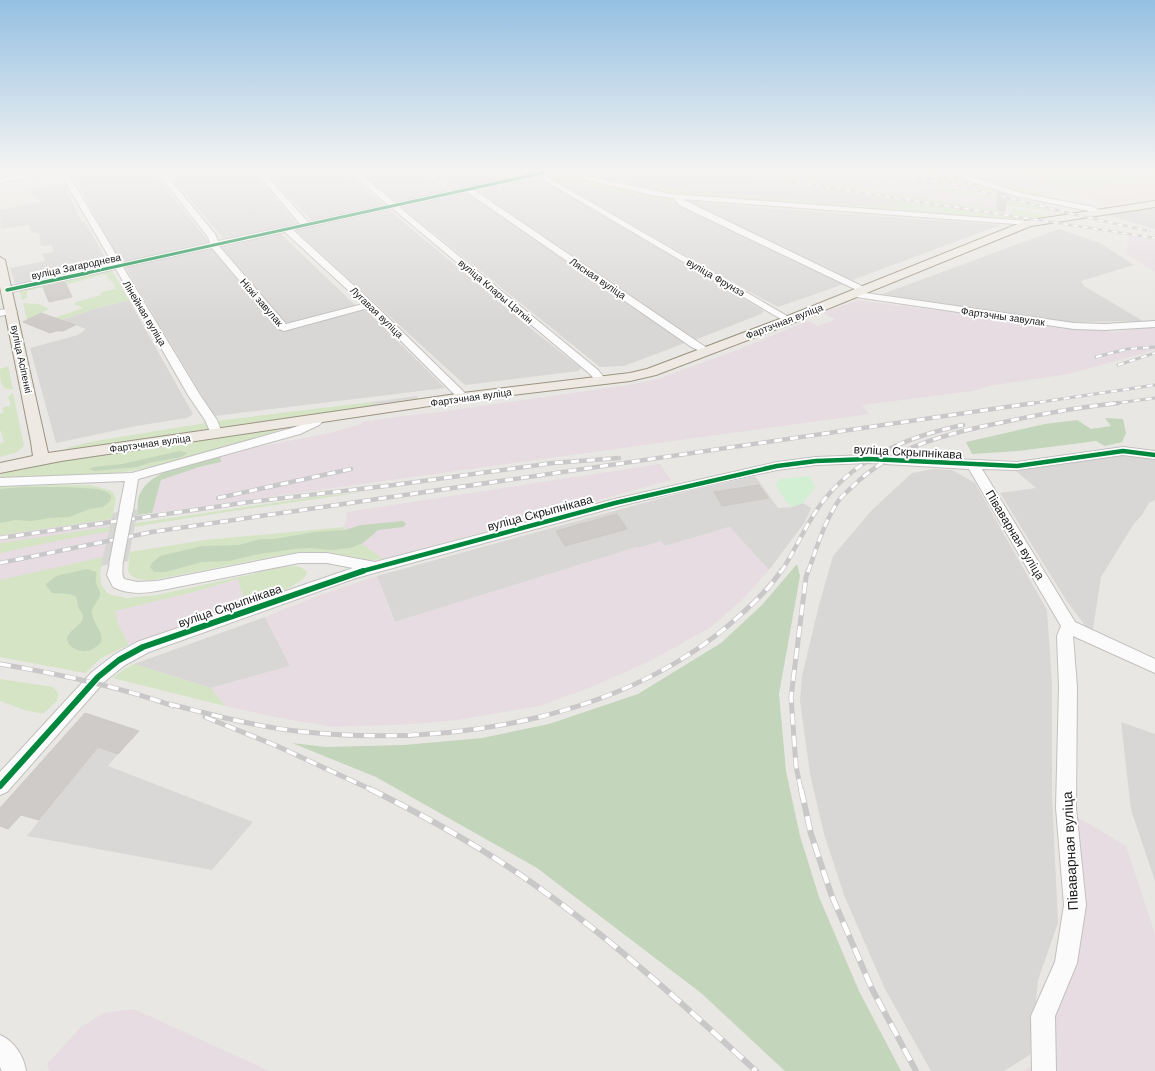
<svg xmlns="http://www.w3.org/2000/svg" width="1155" height="1071" viewBox="0 0 1155 1071" font-family="Arial,sans-serif">
	<style>
		.residential { fill: #d8d7d5 }
		.commercial { fill: #eadcd9 }
		.industrial { fill: #e6dce1 }
		.grass { fill: #d4e4c4 }
		.forest { fill: #c3d5ba }
		.park { fill: #d2eed3 }
		.parking { fill: #d9d8d7 }
		.pier { fill: #d6d6d4 }
		.building { fill: #cecbc8; stroke: #ccc9c5 }
		.lines { fill: none; stroke-linecap: round; stroke-linejoin: round }
		.minor-casing { stroke: #c2c1bf; stroke-width: 2 }
		.major-casing { stroke: #9c9483; stroke-width: 2 }
		.minor { fill: #fcfbfb; fill-rule: evenodd }
		.major { fill: #eeeae3; fill-rule: evenodd }
		.rail-far4-casing { stroke: #c9c8c8; stroke-width: 2.5 }
		.rail-far3-casing { stroke: #c9c8c8; stroke-width: 3 }
		.rail-far2-casing { stroke: #c9c8c8; stroke-width: 4.5 }
		.rail-far1-casing { stroke: #c9c8c8; stroke-width: 5 }
		.rail-casing { stroke: #c9c8c8; stroke-width: 6 }
		.rail-far4 { stroke: #fff; stroke-width: 1.5; stroke-dasharray: 5; stroke-linecap: butt }
		.rail-far3 { stroke: #fff; stroke-width: 2; stroke-dasharray: 6; stroke-linecap: butt }
		.rail-far2 { stroke: #fff; stroke-width: 3; stroke-dasharray: 8; stroke-linecap: butt }
		.rail-far1 { stroke: #fff; stroke-width: 3.5; stroke-dasharray: 11; stroke-linecap: butt }
		.rail { stroke: #fff; stroke-width: 4.5; stroke-dasharray: 14; stroke-linecap: butt }
		.minor-bridge-casing { stroke: #c2c1bf; stroke-width: 15; stroke-linecap: butt }
		.minor-bridge { stroke: #fcfbfb; stroke-width: 13 }
		.cycleway-far3-casing { stroke: #fff; stroke-width: 4.5 }
		.cycleway-far2-casing { stroke: #fff; stroke-width: 5.5 }
		.cycleway-far1-casing { stroke: #fff; stroke-width: 7 }
		.cycleway-casing { stroke: #fff; stroke-width: 8 }
		.cycleway-far3 { stroke: #00873e; stroke-width: 3 }
		.cycleway-far2 { stroke: #00873e; stroke-width: 3.5 }
		.cycleway-far1 { stroke: #00873e; stroke-width: 4.5 }
		.cycleway { stroke: #00873e; stroke-width: 6 }
		.labels { text-anchor: middle; stroke-width: 4; stroke-linejoin: round; paint-order: stroke }
		.far-street-label { font-size: 10px; fill: #1b1b1b; stroke: #fff }
		.street-label { font-size: 12px; fill: #1b1b1b; stroke: #fff }
		.near-street-label { font-size: 14px; fill: #1b1b1b; stroke: #fff }
	</style>
	<rect width="100%" height="100%" fill="#e9e7e3"/>
	<path class="residential" d="M72 172H153L209 242 127 261 118 259Z
		M167 172H252L297 224 224 239Z
		M265 172H345L384 205 312 221Z
		M370 172H420L451 192 397 203 362 174Z
		M427 172H532V175L454 190Z
		M579 172H716L895 200V208L656 189Z
		M550 177 652 199 676 202 844 284 778 307 726 279Z
		M539 178 602 215 764 311 761 314 695 340 478 191Z
		M64 184 81 221 86 224 109 264 103 267 16 286 10 268 45 261 42 254 53 252 52 245 41 246 39 233 32 232 28 225 1 229 0 210 40 202 37 196 33 197 30 190Z
		M468 193 503 217 685 343 624 366 600 367 401 207Z
		M684 201 764 208 1000 225 850 281Z
		M1155 204V229L1097 212Z
		M389 210 535 332 581 368 578 371 465 385 295 230Z
		M1059 229 1100 243 1134 265 1081 281 1084 286 1143 321 1065 322 877 296Z
		M280 233 357 307 287 326 218 246Z
		M212 248 283 331 364 308 445 388 214 416 125 267Z
		M129 300 193 414 187 418 136 426 56 443 30 348 78 335 86 329 61 320 97 308Z
		M1121 454 1155 458V500L1149 503 1142 515 1133 525 1101 577 1092 635 1066 600 1000 493 1036 488 1016 471Z
		M934 469 952 470 975 483 1047 610 1052 684V796L1058 923 1038 980 1031 1054 1004 1071H931L885 989 844 895 824 834 810 774 800 701 802 676 819 605 833 556 872 510 912 473Z
		M755 476 778 508 792 507 803 503 811 508 805 522 769 570 729 527 665 546 661 542 638 548 637 547 395 622 377 576 691 490Z
		M265 617 290 666 211 688 134 664Z
		M1121 722 1155 734V881L1131 810Z"/>
	<path class="commercial" d="M1155 179V198L1107 205 1068 189Z"/>
	<path class="industrial" d="M750 172H910L924 176V179L913 180 912 183 937 187V190L1007 200 1005 211Z
		M966 172H1066L1068 189 1049 190 1054 193H1033L1019 187H1007L997 185Z
		M1128 236 1155 240V272L1127 254Z
		M857 300 1043 324 1052 327 1115 332 1155 327V350L1068 374 989 386 973 391 862 405 869 414 152 513 161 480 199 467 221 462 220 454 330 433 361 424V422L426 413V414L628 385 655 380 737 350 808 321 818 326 832 321 835 319 823 313Z
		M660 464 671 480 383 559 344 531 347 512Z
		M113 515 101 567 0 593V531Z
		M730 527 769 570 744 598 711 627 650 661 589 688 539 706 458 720 415 724 333 727 275 717 225 706 211 688 290 666 265 617 320 595 377 576 395 622 637 547 638 548 661 541 665 546Z
		M239 579 245 603 129 645 118 624 114 611 194 592Z
		M1074 815 1126 846 1155 934V1071H1023L1036 1063 1069 979Z
		M134 1009 269 1071H49L47 1064 81 1027 104 1013Z"/>
	<path class="grass" d="M566 172H579L656 189 895 208V200L855 193 1032 220 668 194Z
		M735 172H750L1005 211V213Z
		M910 172H936L999 193 1076 214Z
		M958 172H966L1007 187H1019L1064 201H1045Z
		M1017 172H1155V179L1064 189 1038 177H1029Z
		M554 175 670 197 676 202 652 199 550 177Z
		M912 182 973 192 1071 214 1006 205V200L937 190V187L912 183Z
		M686 199 997 222 1000 224 684 201Z
		M1012 208 1041 214 1048 218 1041 219 1011 214Z
		M112 270 129 300 97 308 61 320 55 318 83 308 74 304 76 302 101 295V292L116 289 112 281H110L105 274 66 285 65 281 43 286 44 287 27 291V298L22 300 20 290Z
		M23 303 39 304 49 309 27 320Z
		M8 366 13 389C0 391 0 379 0 369Z
		M13 393 24 446 17 452 0 457V443L4 442 1 431H0V414L4 412 2 408 11 405 8 397Z
		M372 402V407L219 429 216 421Z
		M206 423 209 430 66 450 67 448 89 442Z
		M275 429 278 430 275 433C227 446 179 462 131 471 88 478 43 476 0 478V475L4 473 44 463 100 455 167 447 194 441Z
		M59 485H90L112 491 116 499 112 519 0 535V487Z
		M364 492C242 510 120 526 0 553V543L314 497Z
		M344 527V531L383 559 370 560 329 552H298L153 580C143 580 133 581 128 571L130 552 205 540Z
		M103 557 100 573 101 584 107 593 112 595 127 598 157 595 284 567C293 566 301 565 307 572 306 586 258 599 245 603L238 579 194 592 115 611 118 624 129 645 101 658 85 673 0 657V580Z
		M134 664 211 688 225 706 113 678 123 670Z
		M0 679 53 687 58 693 57 701 44 713C28 713 15 706 0 701Z"/>
	<path class="forest" d="M1120 172H1155V177C1144 180 1117 182 1108 175Z
		M1105 418 1123 419 1126 433 1122 442 1105 446 1096 441 1018 451 972 454 966 442 1045 424 1077 420 1091 429 1111 426Z
		M180 451 187 453 181 457 149 463 137 467 95 471 89 469 94 467 122 464Z
		M220 454 221 462 199 467 161 480 152 513 137 515C138 509 137 502 139 496 149 469 196 462 220 454Z
		M24 487H64L98 489 107 492 111 495V498L110 501 103 507 90 509 69 517 49 518 32 521 15 520 0 523V489Z
		M403 521 406 524 403 527 378 530 363 543 350 548 332 550 311 548 294 549 254 555 229 561 202 562 165 572H154L150 567 152 563 160 556 202 546 239 545 260 539H275L314 532 345 530 361 525Z
		M797 564 800 576 779 694 786 771 800 836 819 897 859 991 901 1071H785L701 993 537 868 376 777 292 743 326 747 404 745 482 738 549 724 638 694 721 643 762 605Z
		M87 569 96 572C97 575 95 579 96 583 98 589 102 592 99 598 97 602 93 606 92 611 90 623 113 639 94 648 91 650 87 652 83 651 78 651 72 648 69 644 61 632 83 627 83 617 83 613 81 612 79 609 77 605 78 601 76 597L70 594 52 593 47 587 46 584 56 576Z"/>
	<path class="park" d="M810 476 815 487 803 503 792 507 785 500 776 485 780 479Z"/>
	<path class="parking" d="M417 396 418 401 372 407V402Z
		M98 747 118 754 108 766 253 822 212 870 27 836Z"/>
	<path class="pier" d="M138 509 128 561 101 566 113 513Z"/>
	<path class="building" d="M998 192 1007 195 1005 211 997 210Z
		M65 282 72 297 49 302 43 287Z
		M41 313 55 318 75 325 63 331H56L50 333 23 322Z
		M759 485 768 498 722 506 714 492Z
		M617 514 627 529 565 546 556 531Z
		M85 713 139 731 118 754 98 747 39 820 21 815 8 829 0 826V808Z"/>
	<g class="lines">
		<defs>
			<path id="minor" d="M38 172H56L0 183V179Z
				M60 172H67L121 263 210 243 208 237 157 172H164L215 234 218 241 300 224 256 172H263L308 222 388 205 350 172H358L395 203 536 172H550L544 175 794 320 789 323 786 322 537 176 474 190 698 342 712 351 711 353H703L690 346 467 192 399 207 598 370 606 380 605 382H597L590 374 392 208 293 230 373 303 467 395 469 397 467 399H459L368 308 284 331 281 330 212 248 123 267 200 395 217 420 222 433 220 436H212L205 420 188 395 116 269 7 293 2 290 7 287 113 264ZM285 232 363 304 286 324 219 246Z
				M554 172H568L671 194 1029 221 1033 223 1029 225 682 199 866 288 868 290 863 293 679 205 674 198 651 195Z
				M946 172H957L1021 193 1094 207 1101 212 1097 214 1089 211 1016 196 981 185Z
				M852 291 1074 323 1105 324 1155 321V327L1105 330 1074 329 849 296 847 294 849 292Z
				M12 308 17 311 15 313 0 316V310Z
				M320 414 324 416 326 418 319 425 300 434 138 479 133 511 131 514 126 515 121 514 119 511 125 481 0 486V478L132 473 292 428 311 421 316 416Z
				M1123 447 1155 451V459L1123 455 1017 470 982 469 1075 622 1155 659V673L1073 636 1077 687 1076 808 1086 905 1077 963 1055 1016 1056 1071H1032L1031 1016 1055 962 1064 905 1056 808 1059 687 1057 636 1061 626 969 469 869 463 816 465 777 470 693 488 616 507 356 578 149 652 125 665 104 682 7 792 0 795V772L92 672 114 655 137 642 353 568 327 563H299L157 591C141 594 127 594 113 587L107 575 111 559 116 558 121 559C125 566 120 572 124 579L137 582 157 581 299 553H327L375 562 615 499 777 462 816 457 869 455 1017 462Z
				M0 1035C14 1041 24 1056 26 1071H2L0 1067Z"/>
			<path id="major" d="M1155 201V207L1031 226 793 323 656 375 630 381 463 401 61 461 0 473V463L33 456 31 442 0 287V257L5 260 48 453 463 393 630 373 647 369 785 317 1025 221Z"/>
		</defs>
		<use href="#minor" class="minor-casing"/>
		<use href="#major" class="major-casing"/>
		<use href="#minor" class="minor"/>
		<use href="#major" class="major"/>
		<defs>
			<path id="rail-far4" d="M727 172 1155 238
				M852 172 933 184
				M904 172 1085 217 1149 231
				M940 172 975 185"/>
			<path id="rail-far3" d="M1096 357 1127 349 1155 347
				M1118 365 1155 353
				M1028 404 1155 385
				M1110 404 1155 398"/>
			<path id="rail-far2" d="M218 498 351 469
				M0 538 249 502 394 485 553 463 619 458
				M0 563 152 532 1034 403
				M781 572C794 552 803 531 816 511 850 460 905 437 963 425
				M808 572C817 547 824 522 839 500 843 495 848 491 852 487 894 445 953 432 1009 421 1046 413 1081 407 1118 403"/>
			<path id="rail-far1" d="M0 664C59 674 117 686 173 706
				M169 704C214 715 260 728 306 732 453 747 626 718 738 617 754 603 769 589 781 571
				M205 717 277 746 372 790
				M801 790 796 766 791 697 806 577 808 571"/>
			<path id="rail" d="M370 789C427 817 484 849 535 885 614 941 685 1006 756 1071
				M801 789 811 834 831 894 872 989 916 1071"/>
		</defs>
		<use href="#rail-far4" class="rail-far4-casing"/>
		<use href="#rail-far3" class="rail-far3-casing"/>
		<use href="#rail-far2" class="rail-far2-casing"/>
		<use href="#rail-far1" class="rail-far1-casing"/>
		<use href="#rail" class="rail-casing"/>
		<use href="#rail-far4" class="rail-far4"/>
		<use href="#rail-far3" class="rail-far3"/>
		<use href="#rail-far2" class="rail-far2"/>
		<use href="#rail-far1" class="rail-far1"/>
		<use href="#rail" class="rail"/>
		<defs>
			<path id="minor-bridge" d="M116 563 126 511"/>
		</defs>
		<use href="#minor-bridge" class="minor-bridge-casing"/>
		<use href="#minor-bridge" class="minor-bridge"/>
		<defs>
			<path id="cycleway-far3" d="M82 274 547 172"/>
			<path id="cycleway-far2" d="M7 290 87 273"/>
			<path id="cycleway-far1" d="M359 572 615 503 777 466 816 461 869 459 1017 466 1123 451 1155 455"/>
			<path id="cycleway" d="M0 786 98 677 119 660 143 647 363 571"/>
		</defs>
		<use href="#cycleway-far3" class="cycleway-far3-casing"/>
		<use href="#cycleway-far2" class="cycleway-far2-casing"/>
		<use href="#cycleway-far1" class="cycleway-far1-casing"/>
		<use href="#cycleway" class="cycleway-casing"/>
		<use href="#cycleway-far3" class="cycleway-far3"/>
		<use href="#cycleway-far2" class="cycleway-far2"/>
		<use href="#cycleway-far1" class="cycleway-far1"/>
		<use href="#cycleway" class="cycleway"/>
	</g>
	<linearGradient id="sky" x2="0" y2="1"><stop stop-color="#95c0e2"/><stop offset="0.53" stop-color="#f5f4f2"/><stop offset="1" stop-color="#f5f4f2" stop-opacity="0"/></linearGradient>
	<rect width="1155" height="322" fill="url(#sky)"/>
	<g class="labels">
		<g class="far-street-label">
			<text transform="translate(76 266) rotate(-12)" y="4">вуліца Загароднева</text>
			<text transform="translate(716 277) rotate(30)" y="4">вуліца Фрунзэ</text>
			<text transform="translate(598 278) rotate(34)" y="4">Лясная вуліца</text>
			<text transform="translate(496 291) rotate(40)" y="4">вуліца Клары Цэткін</text>
			<text transform="translate(262 302) rotate(49)" y="4">Нізкі завулак</text>
			<text transform="translate(377 312) rotate(44)" y="4">Лугавая вуліца</text>
			<text transform="translate(145 313) rotate(59)" y="4">Лінейная вуліца</text>
			<text transform="translate(1003 316) rotate(8)" y="4">Фартэчны завулак</text>
			<text transform="translate(784 321) rotate(-21)" y="4">Фартэчная вуліца</text>
			<text transform="translate(22 359) rotate(78)" y="4">вуліца Асіпенкі</text>
			<text transform="translate(471 397) rotate(-8)" y="4">Фартэчная вуліца</text>
			<text transform="translate(150 443) rotate(-8)" y="4">Фартэчная вуліца</text>
		</g>
		<g class="street-label">
			<text transform="translate(908 452) rotate(3)" y="4">вуліца Скрыпнікава</text>
			<text transform="translate(540 513) rotate(-15)" y="4">вуліца Скрыпнікава</text>
			<text transform="translate(1015 535) rotate(59)" y="4">Піваварная вуліца</text>
			<text transform="translate(230 606) rotate(-19)" y="4">вуліца Скрыпнікава</text>
		</g>
		<g class="near-street-label">
			<text transform="translate(1070 851) rotate(-93)" y="5">Піваварная вуліца</text>
		</g>
	</g>
</svg>
